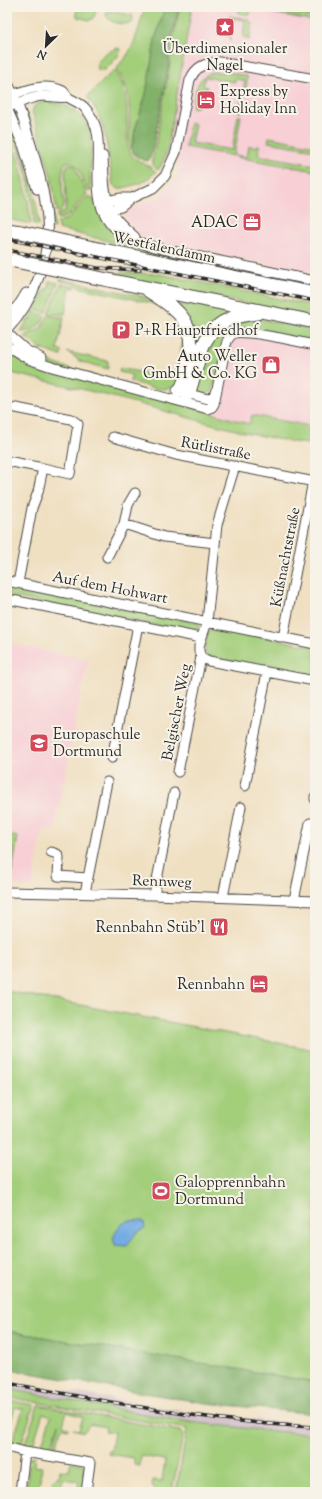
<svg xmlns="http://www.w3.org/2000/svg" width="322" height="1499" viewBox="0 0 322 1499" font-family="'Sorts Mill Goudy',serif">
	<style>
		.built { fill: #f7cfd5 }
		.industrial { fill: #d2bdc8 }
		.green { fill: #a3ce7a; stroke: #677c52; fill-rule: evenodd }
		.forest { fill: #82b16a; stroke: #566e4a }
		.water { fill: #73abe2; stroke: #4f6b86 }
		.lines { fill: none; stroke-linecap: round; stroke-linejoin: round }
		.minor-casing { stroke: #494642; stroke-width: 11 }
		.highway-casing { stroke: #494642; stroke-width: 15 }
		.minor { stroke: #fff; stroke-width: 9 }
		.highway { stroke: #fff; stroke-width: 13 }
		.rail-casing { stroke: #2b2b2b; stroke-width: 3.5 }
		.rail { stroke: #f7f3e8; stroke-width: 2; stroke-dasharray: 6; stroke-linecap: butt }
		.highway-bridge-casing { stroke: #494642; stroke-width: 15; stroke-linecap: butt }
		.highway-bridge { stroke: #fff; stroke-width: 13 }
		.labels { text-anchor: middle; stroke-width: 4; stroke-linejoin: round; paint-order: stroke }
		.poi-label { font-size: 15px; fill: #2b2b2b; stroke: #f7f3e8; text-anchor: start }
		.street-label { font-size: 15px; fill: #2b2b2b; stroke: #f7f3e8 }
	</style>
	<rect width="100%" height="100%" fill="#f7f3e8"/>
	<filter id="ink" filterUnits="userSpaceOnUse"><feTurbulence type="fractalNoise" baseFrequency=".025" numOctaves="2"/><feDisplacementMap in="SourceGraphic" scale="8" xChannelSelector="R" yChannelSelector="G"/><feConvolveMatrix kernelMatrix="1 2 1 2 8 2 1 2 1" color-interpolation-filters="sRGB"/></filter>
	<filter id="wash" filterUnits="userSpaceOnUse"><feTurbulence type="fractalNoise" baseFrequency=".012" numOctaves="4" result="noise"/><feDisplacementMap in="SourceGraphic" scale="16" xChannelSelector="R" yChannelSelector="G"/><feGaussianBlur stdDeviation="0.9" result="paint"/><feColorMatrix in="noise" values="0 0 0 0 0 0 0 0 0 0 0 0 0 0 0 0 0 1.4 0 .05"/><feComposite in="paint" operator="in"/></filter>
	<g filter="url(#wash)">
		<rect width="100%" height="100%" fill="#f0e0c2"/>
		<path class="built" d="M192 7H250L315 17V273L285 268 145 239 133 228 124 217 125 213 129 209 153 200 161 195 170 186 178 175 181 167 163 162 167 152Z
			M246 336 315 347V427L252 415 249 424 213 414 228 345 231 341 235 338Z
			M7 643 88 659 54 831 43 828 32 886H7Z"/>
		<path class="industrial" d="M7 1381 190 1412 268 1421 315 1424V1434L272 1431 188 1422 7 1389Z"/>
		<path class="green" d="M76 7H92L96 12 93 19 89 20 77 17Z
			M145 7H165L155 40 146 94 135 130 133 143 131 147 129 140C129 115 133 91 117 70 118 64 123 61 126 57 136 43 140 23 145 7Z
			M181 7H192L167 152 161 166 158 170C150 164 151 162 154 154L170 63V54L179 11Z
			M239 7 272 9 315 17V21L251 9 250 15 238 13Z
			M110 11 132 15 133 18 132 23C123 25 110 24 106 15L107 12Z
			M229 16 248 19 252 23 249 40 243 37 245 20 234 18 230 42V36L218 34 220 22Z
			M117 48 121 49 119 55 105 70H98L97 63 104 54Z
			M113 71H116C128 90 127 109 127 131 127 137 127 145 130 152 134 162 148 163 156 172L142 183 119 189 113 185C107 154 108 122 87 97Z
			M214 72 232 73 247 76V83L242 112 237 111 239 110 245 81 236 79 235 82 205 77 203 86 207 87 206 93 200 92 198 107 192 108C195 92 196 76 214 72Z
			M43 102C73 102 92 118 91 150 91 163 89 177 91 191H88C83 182 79 159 66 162 59 170 63 194 64 205 63 209 61 212 57 212L51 176 32 111 35 105Z
			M26 114H28L46 173 53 210 54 228 49 227 42 166Z
			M238 116H241L234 156 185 147 190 123 195 124 191 143 232 150Z
			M8 120C23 153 36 189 39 225L34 224C32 188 23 155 7 123Z
			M7 132C21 161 28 192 31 224L7 219Z
			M269 137 315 146V150L268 142Z
			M257 145 260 146 258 155 315 165V171L236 157V155L247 157 249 146 257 147Z
			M68 164 74 165 87 194 68 216 58 219 57 215 65 211 66 206 65 170Z
			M88 196 93 198C104 225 114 237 140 248L315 285V289L130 250 116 243 58 229V222L69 218Z
			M83 267 105 272 160 274 315 306V318L83 269Z
			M60 279 154 299 173 310 187 338 178 384C164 395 145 385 130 381L132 375 119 372 120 368 169 378 170 374 175 373C179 367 179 361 180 354 186 328 173 309 147 302L78 287 72 283 60 281Z
			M49 281 58 283 46 313 35 309 45 289H48L50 284 48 283Z
			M61 284 72 286 76 288H70L65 314H48Z
			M176 300 231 311V316L193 358 174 301Z
			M34 311 45 316C41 327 32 331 21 332L28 319 30 320Z
			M48 316 64 317 57 350 62 351 61 356 41 349 24 336 40 329Z
			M255 318 315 330V342L236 329 212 391C206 396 199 394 196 387L202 356 221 327Z
			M9 349 180 404 249 424 252 415 315 427V445C248 437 182 415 117 398 80 388 44 381 7 372V351Z
			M67 352 108 361V369L82 362Z
			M11 585 198 623 199 629 195 633 9 596Z
			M212 627 315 647V679L207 656C202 649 206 632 212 627Z
			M7 835 18 837 11 877 7 876Z
			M7 991 315 1050V1382L7 1331Z
			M7 1389 188 1422 272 1431 315 1434V1492H176L187 1429 7 1397Z
			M7 1400 34 1405 21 1445 19 1446 8 1443 7 1439 13 1440 23 1409 15 1407 7 1433Z
			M38 1405 180 1431 183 1435 172 1492H157L152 1485 153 1480 162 1481 165 1460 141 1456 140 1466 134 1465V1458L108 1454 109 1451H111L114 1432 105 1431 106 1427 90 1424 84 1432 73 1429 79 1430 83 1417 67 1412 63 1425 69 1428 67 1429 62 1428 56 1447 62 1449 61 1454 52 1452 59 1424 49 1452 25 1448 24 1446ZM43 1413 51 1416 41 1447 33 1445Z
			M35 1456 34 1466 42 1467 38 1492H26L30 1457Z
			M71 1462 85 1465 83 1492H77L79 1481 63 1479 60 1492H51L53 1480 56 1477H59L60 1470 69 1471Z"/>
		<path class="forest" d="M165 7H179L168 53 169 63 152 153 149 160 147 161C139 159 133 156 131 147L133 143 135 130 146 94 155 40Z
			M264 7H315V16Z
			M7 1331 315 1382V1414L206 1403 138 1392 7 1369Z"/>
		<path class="water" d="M141 1220 144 1222 145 1228 136 1233 127 1246 115 1245 113 1238C116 1232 120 1223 128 1221 132 1220 136 1221 141 1220Z"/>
	</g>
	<g filter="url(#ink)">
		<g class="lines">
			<defs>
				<path id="minor" d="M7 82C17 99 23 119 29 138 37 164 45 191 47 219 50 258 34 302 7 330
					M7 97C25 90 44 82 63 91 66 93 66 96 69 98 74 101 80 103 84 107 118 141 75 199 121 233 138 246 174 251 196 256 236 264 275 273 315 281
					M11 106C21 102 32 97 42 96 51 96 60 99 68 97
					M7 108 23 145 37 189
					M103 156C104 173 103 196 112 212 117 222 126 229 135 237
					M102 202 121 198H132
					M102 209 110 210 121 207 132 198 153 188 165 176 176 152 190 80C196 66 205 63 219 62L315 79
					M7 318 20 303 26 293
					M7 333 26 350 41 358
					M7 346 28 359 52 367 208 409 212 407 214 404 226 345C227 340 230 335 235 333 247 330 300 342 315 345
					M182 392 208 399 214 395 216 390
					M16 408 71 419 78 424 70 474 43 468
					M113 437 176 455 315 482
					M7 461 43 468 38 492 32 508 29 524 18 583
					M235 466 217 525 207 622 199 646V651L201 657 209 661 315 681
					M124 524 128 505 135 493
					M107 557 124 524 164 537 215 543
					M7 581 315 644
					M7 599 201 638
					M283 638 313 481
					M112 758 138 625
					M178 772 201 657
					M245 786 267 672
					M315 799V797
					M51 852 57 854 59 857 58 876 88 878
					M7 892 154 895 315 901
					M85 893 107 782
					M154 895 174 793
					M223 897 241 807
					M294 900 310 823
					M7 1447 25 1452 90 1463 86 1492
					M20 1492 25 1452"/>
				<path id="highway" d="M7 230 21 232
					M65 242 315 294
					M59 270 315 322
					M149 291C181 311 198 325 188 365 186 374 186 384 179 391
					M188 394C199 367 198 331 230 319 239 315 248 314 257 313"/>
			</defs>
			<use href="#minor" class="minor-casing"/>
			<use href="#highway" class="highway-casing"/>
			<use href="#minor" class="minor"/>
			<use href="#highway" class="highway"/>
			<defs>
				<path id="rail" d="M7 239 315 301
					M7 250 97 268 140 270
					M7 1383C109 1402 211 1422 315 1427"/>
			</defs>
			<use href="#rail" class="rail-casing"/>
			<use href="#rail" class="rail"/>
			<defs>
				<path id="highway-bridge" d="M21 232 65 242
					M15 261 59 270"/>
			</defs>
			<use href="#highway-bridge" class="highway-bridge-casing"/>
			<use href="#highway-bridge" class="highway-bridge"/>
		</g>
	</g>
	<defs>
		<symbol id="sight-square" viewBox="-11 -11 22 22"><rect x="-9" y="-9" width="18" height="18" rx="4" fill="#d1495b" stroke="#f7f3e8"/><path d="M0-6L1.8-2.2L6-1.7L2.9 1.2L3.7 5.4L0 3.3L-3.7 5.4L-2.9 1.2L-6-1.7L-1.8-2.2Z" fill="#fff"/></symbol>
		<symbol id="hotel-square" viewBox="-11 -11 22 22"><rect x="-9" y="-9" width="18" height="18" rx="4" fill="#d1495b" stroke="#f7f3e8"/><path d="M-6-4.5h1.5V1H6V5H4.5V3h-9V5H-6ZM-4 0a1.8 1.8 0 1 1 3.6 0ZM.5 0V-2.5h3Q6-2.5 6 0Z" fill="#fff"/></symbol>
		<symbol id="office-square" viewBox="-11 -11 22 22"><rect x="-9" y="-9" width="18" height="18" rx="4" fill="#d1495b" stroke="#f7f3e8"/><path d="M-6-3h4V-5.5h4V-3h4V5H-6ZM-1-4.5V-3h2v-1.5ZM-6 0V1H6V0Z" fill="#fff"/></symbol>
		<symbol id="parking-square" viewBox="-11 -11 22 22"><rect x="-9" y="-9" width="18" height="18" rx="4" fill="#d1495b" stroke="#f7f3e8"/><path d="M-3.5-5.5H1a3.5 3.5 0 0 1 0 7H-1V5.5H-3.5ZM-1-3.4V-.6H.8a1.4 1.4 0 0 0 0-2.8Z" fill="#fff"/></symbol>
		<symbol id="shop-square" viewBox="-11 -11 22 22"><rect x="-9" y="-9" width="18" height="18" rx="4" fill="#d1495b" stroke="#f7f3e8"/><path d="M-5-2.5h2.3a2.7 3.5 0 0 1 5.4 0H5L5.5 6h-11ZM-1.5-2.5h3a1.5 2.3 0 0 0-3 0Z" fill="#fff"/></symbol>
		<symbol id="school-square" viewBox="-11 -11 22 22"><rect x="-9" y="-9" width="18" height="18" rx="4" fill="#d1495b" stroke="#f7f3e8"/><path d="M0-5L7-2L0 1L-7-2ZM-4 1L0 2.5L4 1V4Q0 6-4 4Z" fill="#fff"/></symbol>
		<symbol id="restaurant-square" viewBox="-11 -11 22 22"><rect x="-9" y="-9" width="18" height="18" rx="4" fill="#d1495b" stroke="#f7f3e8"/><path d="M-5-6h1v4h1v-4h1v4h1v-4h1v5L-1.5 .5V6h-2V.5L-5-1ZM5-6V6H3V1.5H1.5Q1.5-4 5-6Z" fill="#fff"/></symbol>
		<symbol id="stadium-square" viewBox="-11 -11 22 22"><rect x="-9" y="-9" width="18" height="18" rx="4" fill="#d1495b" stroke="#f7f3e8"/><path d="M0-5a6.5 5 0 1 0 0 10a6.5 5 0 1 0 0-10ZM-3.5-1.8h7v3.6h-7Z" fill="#fff"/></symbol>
	</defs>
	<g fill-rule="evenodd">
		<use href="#sight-square" x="214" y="16" width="22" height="22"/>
		<use href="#hotel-square" x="195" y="89" width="22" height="22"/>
		<use href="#office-square" x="241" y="211" width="22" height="22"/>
		<use href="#parking-square" x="110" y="319" width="22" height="22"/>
		<use href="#shop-square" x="260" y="354" width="22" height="22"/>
		<use href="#school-square" x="28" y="732" width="22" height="22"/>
		<use href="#restaurant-square" x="208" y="916" width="22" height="22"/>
		<use href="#hotel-square" x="248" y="973" width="22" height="22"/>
		<use href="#stadium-square" x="150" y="1180" width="22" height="22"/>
	</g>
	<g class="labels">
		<g class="poi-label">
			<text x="225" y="53" text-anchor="middle">Überdimensionaler<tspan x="225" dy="17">Nagel</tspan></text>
			<text x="220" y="96">Express by<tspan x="220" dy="17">Holiday Inn</tspan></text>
			<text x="238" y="227" text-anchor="end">ADAC</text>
			<text x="135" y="335">P+R Hauptfriedhof</text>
			<text x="257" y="361" text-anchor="end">Auto Weller<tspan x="257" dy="17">GmbH &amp; Co. KG</tspan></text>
			<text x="53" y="739">Europaschule<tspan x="53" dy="17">Dortmund</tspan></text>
			<text x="205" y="932" text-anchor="end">Rennbahn Stüb'l</text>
			<text x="245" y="989" text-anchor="end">Rennbahn</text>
			<text x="175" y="1187">Galopprennbahn<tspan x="175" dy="17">Dortmund</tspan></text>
		</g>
		<g class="street-label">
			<text transform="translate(164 247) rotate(12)" y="5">Westfalendamm</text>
			<text transform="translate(216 448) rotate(11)" y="5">Rütlistraße</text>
			<text transform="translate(285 557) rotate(-79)" y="5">Küßnachtstraße</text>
			<text transform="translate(110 587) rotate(11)" y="5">Auf dem Hohwart</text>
			<text transform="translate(176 712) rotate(-79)" y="5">Belgischer Weg</text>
			<text transform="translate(162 881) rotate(2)" y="5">Rennweg</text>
		</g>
	</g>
	<rect width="322" height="1499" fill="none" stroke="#f7f3e8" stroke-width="24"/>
	<g transform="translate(46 46) rotate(205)" stroke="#f7f3e8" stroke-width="3" paint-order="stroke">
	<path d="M0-3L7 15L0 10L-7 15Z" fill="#2b2b2b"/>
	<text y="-6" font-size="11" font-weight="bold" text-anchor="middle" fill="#2b2b2b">N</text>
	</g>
</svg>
